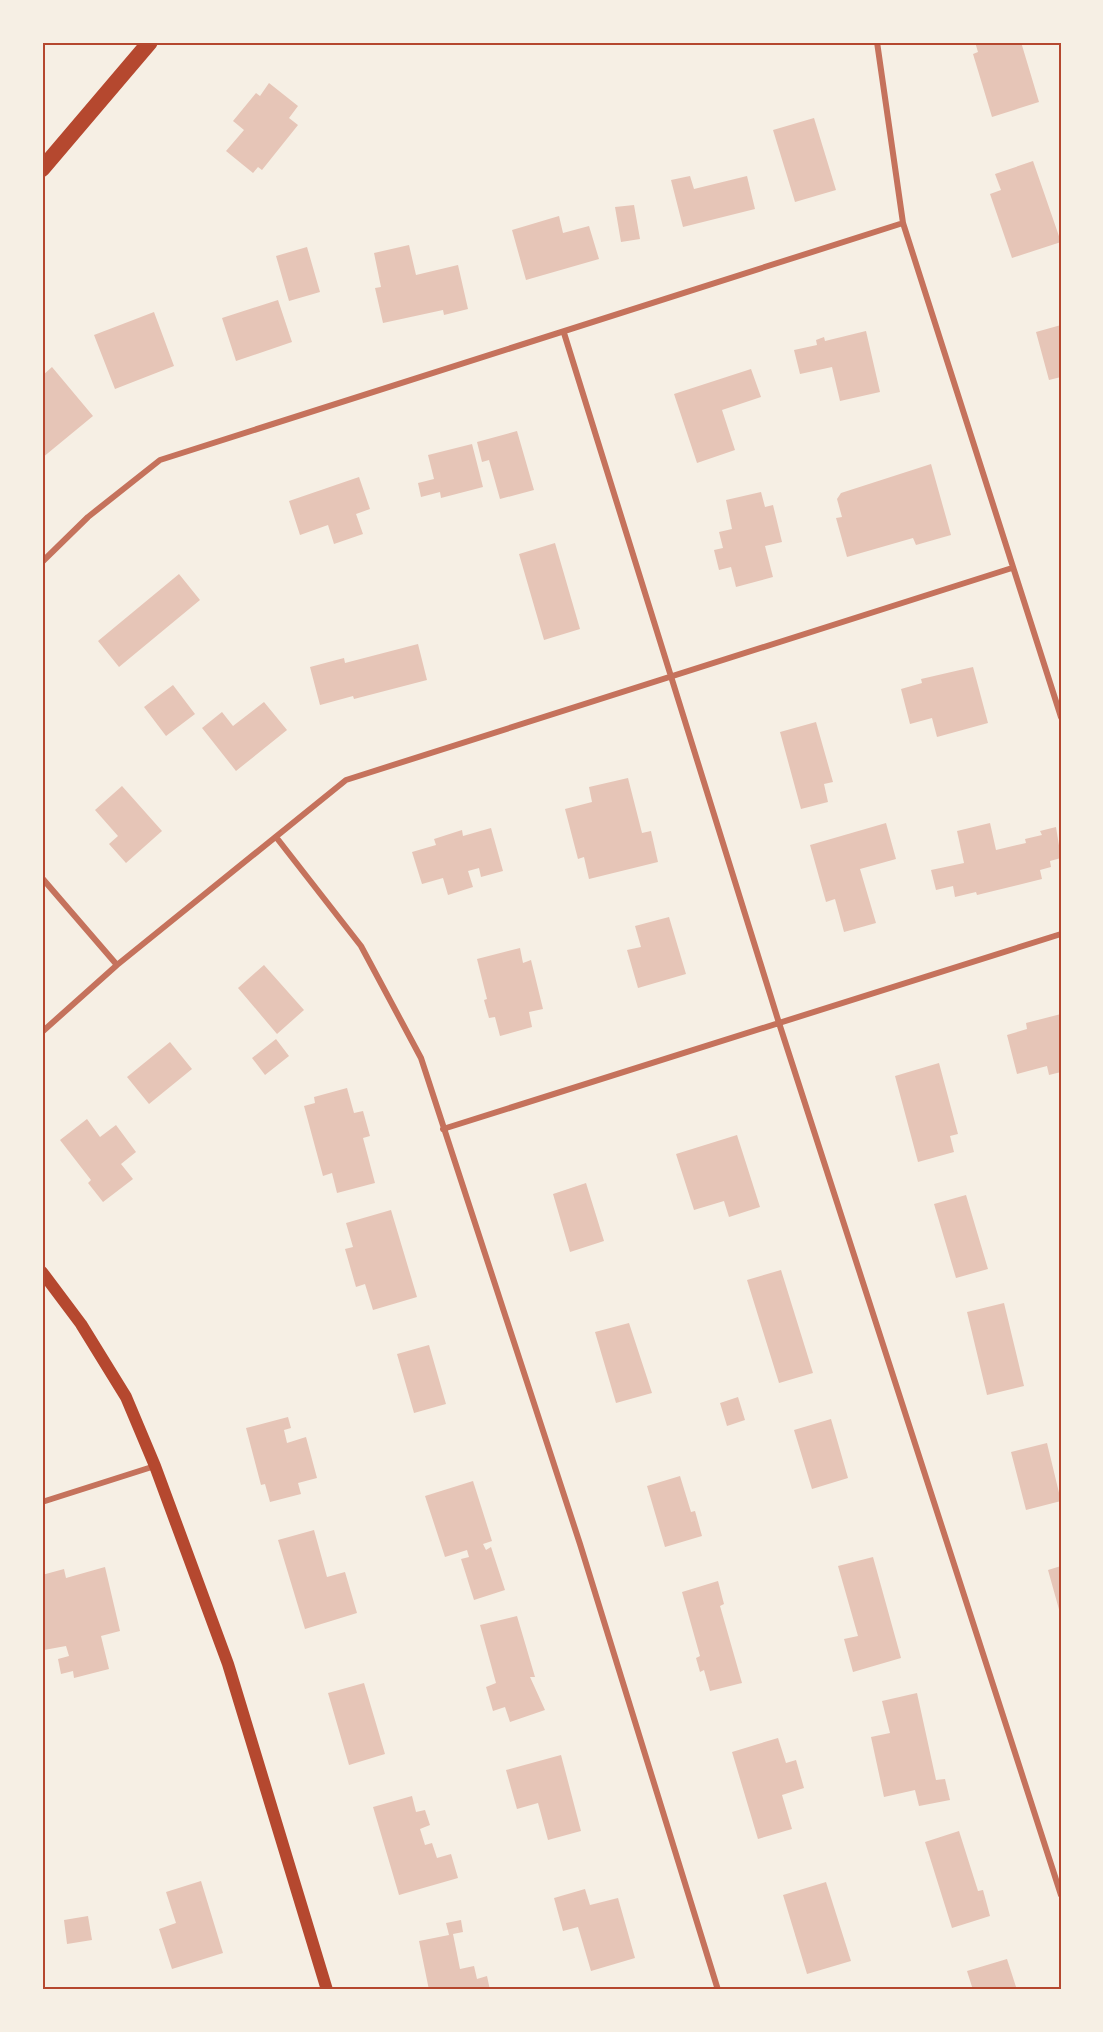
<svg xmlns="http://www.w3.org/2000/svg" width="1103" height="2032" viewBox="0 0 1103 2032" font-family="Commissioner,sans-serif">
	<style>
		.building { fill: #e6c5b7 }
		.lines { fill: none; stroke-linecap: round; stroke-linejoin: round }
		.minor { stroke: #c5725c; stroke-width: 6 }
		.secondary { stroke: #b5482f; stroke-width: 12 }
		.trunk { stroke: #b5482f; stroke-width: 16 }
		.neatline { fill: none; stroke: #b5482f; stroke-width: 2 }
	</style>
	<rect width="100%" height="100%" fill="#f6efe4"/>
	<path class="building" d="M975 42H1021L1039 102 992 117 973 54 978 52Z
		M269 83 298 106 289 118 298 125 262 170 258 167 253 173 226 151 244 130 233 121 256 93 260 96Z
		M814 118 836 190 795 202 773 130Z
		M1033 161 1061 242 1012 258 990 194 1001 190 995 174Z
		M690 176 694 189 747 176 755 209 683 227 671 180Z
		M634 205 640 239 621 242 615 207Z
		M559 216 563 233 589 226 599 259 526 280 512 230Z
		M409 245 416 275 458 265 468 309 444 315 443 310 383 323 375 288 381 287 374 253Z
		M307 247 320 292 289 301 276 256Z
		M278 300 292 342 236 361 222 318Z
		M154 312 174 366 115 389 94 335Z
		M1061 325V377L1049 380 1036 332Z
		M866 331 880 392 840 401 832 367 800 374 794 350 817 345 816 340 824 337 825 341Z
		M52 367 93 416 42 458V410L45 407 42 403V376Z
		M751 369 761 397 722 410 735 450 697 463 674 394Z
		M517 431 534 490 500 499 489 460 482 462 477 442Z
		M472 444 483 487 441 498 440 492 421 497 418 483 434 479 428 455Z
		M931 464 951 535 916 545 913 538 847 557 836 518 842 517 837 499 841 493Z
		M359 477 370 509 356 514 363 534 334 544 328 525 300 535 289 501Z
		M761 492 765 507 773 505 782 542 765 546 773 577 736 587 731 567 719 570 714 550 723 548 719 532 732 529 726 500Z
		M555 543 580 629 544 640 519 554Z
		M179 574 200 600 119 667 98 641Z
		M418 644 427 680 354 699 353 696 320 705 310 667 344 658 345 663Z
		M973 667 988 723 937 737 932 718 910 724 901 689 922 683 921 679Z
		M173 685 195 714 166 736 144 707Z
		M264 702 287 730 236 771 202 728 222 712 233 726Z
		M816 722 833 782 824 784 828 802 801 809 780 732Z
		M628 778 642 833 651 831 658 862 589 879 584 857 578 859 565 809 592 802 589 787Z
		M122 786 162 831 126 863 109 844 118 836 95 810Z
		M886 823 896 859 860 869 876 923 844 932 835 899 826 902 810 845Z
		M990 823 996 850 1026 843 1025 839 1042 835 1040 831 1056 827 1061 858 1050 861 1051 867 1040 870 1042 879 977 895 976 892 955 897 953 886 936 890 931 870 964 863 957 831Z
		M491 828 503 871 481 877 479 868 468 871 473 887 448 895 443 878 422 884 412 852 436 845 434 839 462 830 463 836Z
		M669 917 686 974 638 988 627 950 641 947 635 926Z
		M520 948 523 963 531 960 543 1009 529 1012 532 1027 500 1036 495 1017 489 1018 484 1000 487 999 477 959Z
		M264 965 304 1010 277 1034 238 988Z
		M1061 1014V1072L1049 1075 1047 1066 1017 1074 1007 1035 1027 1029 1026 1023Z
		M276 1039 289 1056 265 1075 252 1058Z
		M170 1042 192 1069 149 1104 127 1077Z
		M939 1063 958 1134 950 1136 954 1152 918 1162 895 1076Z
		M347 1088 354 1113 363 1111 370 1136 363 1138 375 1183 337 1193 332 1173 323 1176 304 1106 315 1103 314 1097Z
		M87 1119 100 1137 116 1125 136 1152 121 1164 133 1179 103 1202 88 1183 91 1180 60 1140Z
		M737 1135 760 1207 729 1217 724 1201 694 1210 676 1154Z
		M586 1183 604 1241 570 1252 553 1194Z
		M966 1195 988 1269 956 1278 934 1204Z
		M391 1210 417 1297 373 1310 365 1284 356 1287 345 1249 353 1247 346 1223Z
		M781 1270 813 1373 779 1383 747 1280Z
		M1004 1303 1024 1386 987 1395 967 1312Z
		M629 1323 652 1393 616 1403 595 1332Z
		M429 1345 446 1404 414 1413 397 1354Z
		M738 1397 745 1420 727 1426 720 1403Z
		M288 1417 291 1428 284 1430 287 1443 306 1437 317 1478 298 1483 301 1494 270 1502 265 1484 261 1485 246 1428Z
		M831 1419 848 1478 812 1489 794 1430Z
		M1047 1443 1061 1501 1026 1510 1011 1452Z
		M680 1476 691 1512 695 1511 702 1536 665 1547 647 1486Z
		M473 1481 492 1541 483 1544 486 1550 491 1547 505 1590 474 1600 461 1559 469 1557 467 1550 445 1557 425 1496Z
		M314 1530 327 1577 345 1572 357 1613 305 1629 278 1540Z
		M873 1557 901 1658 853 1672 844 1639 858 1636 838 1566Z
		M1061 1566V1613H1060L1048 1570Z
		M105 1567 120 1631 101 1636 109 1669 74 1678 73 1671 61 1674 58 1659 69 1656 66 1646 44 1650 42 1643V1575L64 1569 66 1578Z
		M718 1581 724 1604 720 1606 742 1683 710 1691 704 1670 700 1672 696 1658 700 1656 682 1592Z
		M517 1616 535 1677H530L545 1710 510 1722 505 1707 493 1711 486 1687 496 1683 480 1625Z
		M364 1683 385 1754 349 1765 328 1693Z
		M917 1693 936 1780 945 1779 950 1800 919 1806 915 1790 884 1797 871 1737 890 1733 882 1701Z
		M778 1738 786 1763 796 1760 804 1788 782 1795 792 1829 758 1839 732 1752Z
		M561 1755 581 1831 548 1840 538 1803 517 1809 506 1770Z
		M412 1796 416 1812 425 1810 430 1825 420 1829 425 1845 432 1843 437 1858 451 1854 458 1878 399 1895 373 1807Z
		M959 1831 978 1891 983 1890 990 1916 952 1928 925 1842Z
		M201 1881 223 1953 172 1969 159 1929 176 1923 166 1892Z
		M826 1882 851 1961 807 1974 783 1895Z
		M585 1889 590 1905 618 1898 635 1958 591 1971 578 1927 563 1931 554 1898Z
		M88 1916 92 1940 67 1944 64 1920Z
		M461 1920 463 1932 453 1934 460 1969 474 1966 477 1979 487 1976 490 1990H429L419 1941 449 1935 446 1923Z
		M1007 1959 1017 1990H973L967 1971Z"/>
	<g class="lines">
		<path class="minor" d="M877 42 903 223 1061 717
			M564 333 779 1023 1061 1895
			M42 562 88 517 160 460 903 223
			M276 837 361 946 421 1058 580 1544 718 1990
			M42 878 117 965
			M42 1032 117 965 346 780 1012 568
			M443 1129 1061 934
			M42 1502 155 1466"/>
		<path class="secondary" d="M42 1272 81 1324 126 1397 155 1466 228 1664 327 1990"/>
		<path class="trunk" d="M42 169 150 42"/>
	</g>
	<rect width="1103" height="2032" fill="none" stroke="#f6efe4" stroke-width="87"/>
	<rect x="44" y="44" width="1016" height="1944" class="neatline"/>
</svg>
